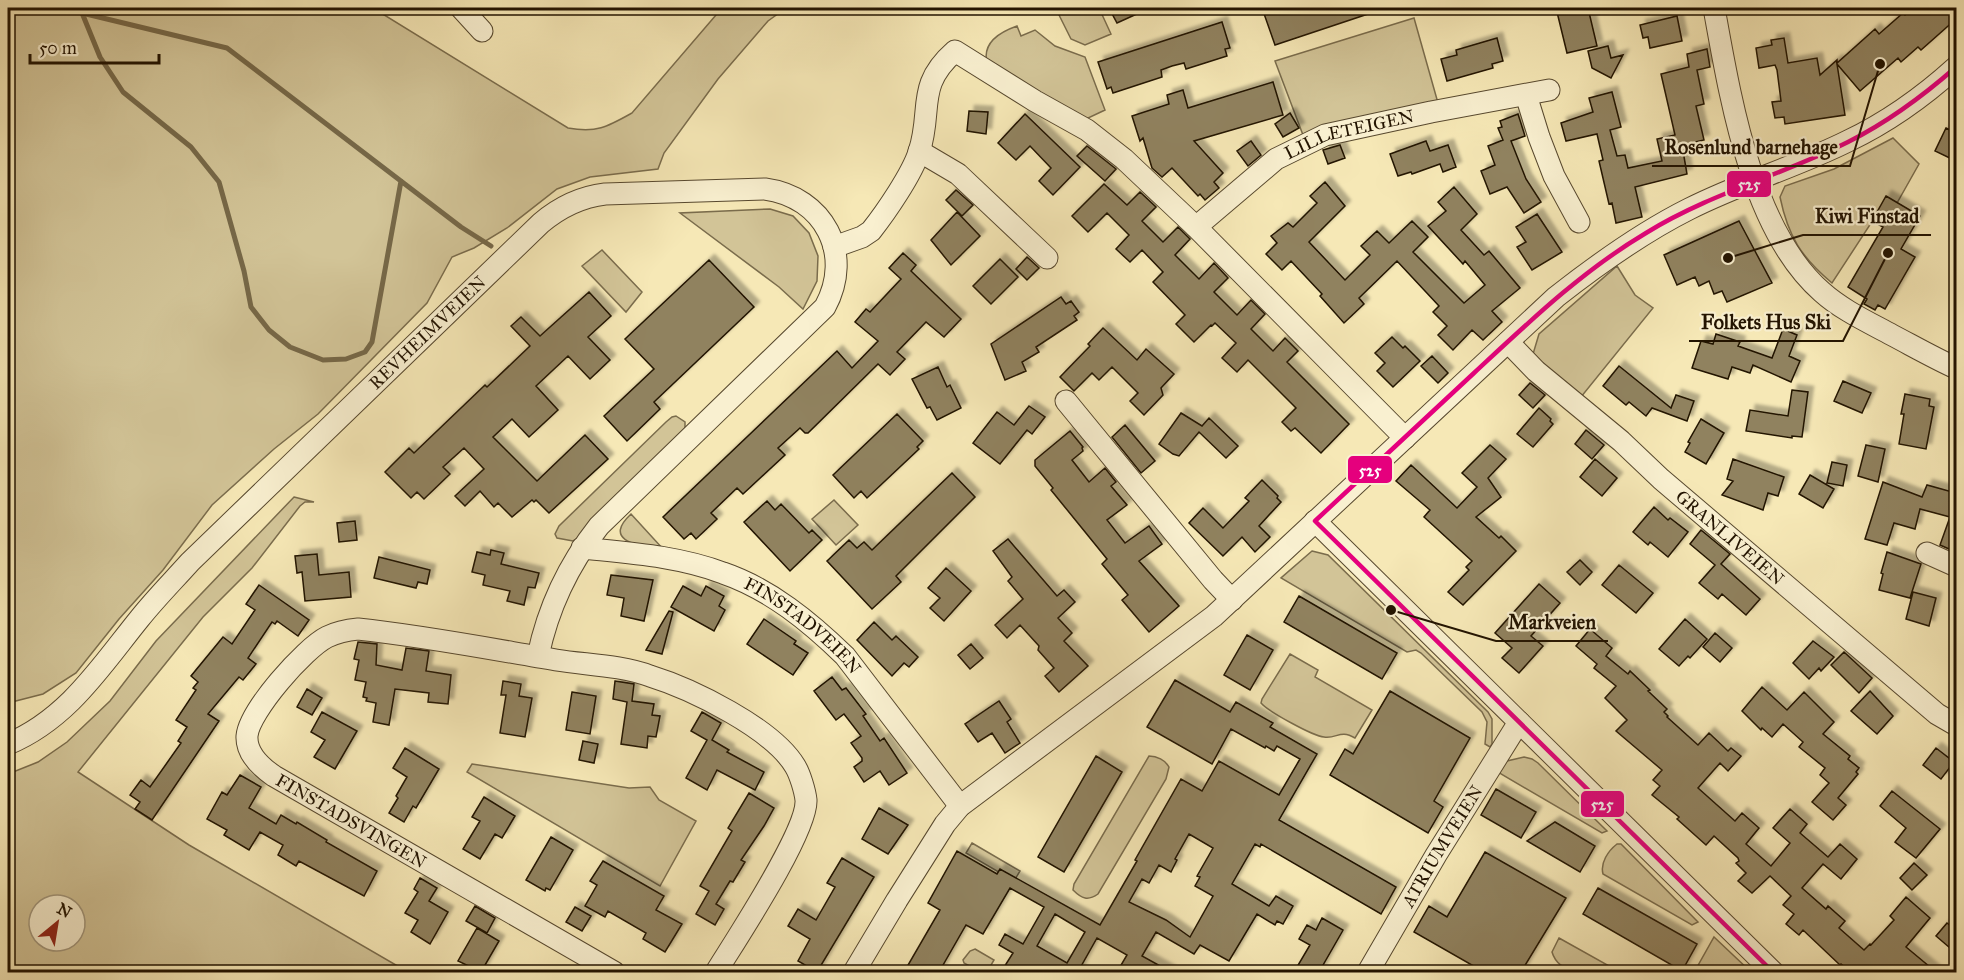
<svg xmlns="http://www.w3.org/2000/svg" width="1964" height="980" viewBox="0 0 1964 980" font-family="'IM FELL Great Primer',serif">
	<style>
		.green { fill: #d2c497; stroke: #7a6c4c; stroke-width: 1.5; fill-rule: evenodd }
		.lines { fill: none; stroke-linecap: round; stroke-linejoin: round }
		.stream { stroke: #766848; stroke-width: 5 }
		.building { fill: #90825f; stroke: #221300; stroke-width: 1.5; fill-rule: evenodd; filter: url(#shadow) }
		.minor-casing { stroke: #57482e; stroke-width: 23 }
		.minor { stroke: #f9f0d0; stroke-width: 21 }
		.bus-1-casing { stroke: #f9f0d0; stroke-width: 9 }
		.bus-1 { stroke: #e5007d; stroke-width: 4.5 }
		.labels { text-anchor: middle; stroke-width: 4.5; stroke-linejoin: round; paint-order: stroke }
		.street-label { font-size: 18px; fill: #221300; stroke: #f9f0d0 }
		.leader { fill: none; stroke: #221300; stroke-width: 2 }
		.callout-dot { fill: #221300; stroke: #f9f0d0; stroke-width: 2 }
		.callout-label { font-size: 20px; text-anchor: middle; font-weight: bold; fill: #221300; stroke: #f9f0d0; stroke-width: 4.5; stroke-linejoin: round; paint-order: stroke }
		.line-badge { stroke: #f9f0d0; stroke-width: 2 }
		.badge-label { font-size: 16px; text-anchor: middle; font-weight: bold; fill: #fff }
	</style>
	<defs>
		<filter id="shadow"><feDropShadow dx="5.5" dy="-5.5" stdDeviation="1.5" flood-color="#0004"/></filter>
	</defs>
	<rect width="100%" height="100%" fill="#f6e8b6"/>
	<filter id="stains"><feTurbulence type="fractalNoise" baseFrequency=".00333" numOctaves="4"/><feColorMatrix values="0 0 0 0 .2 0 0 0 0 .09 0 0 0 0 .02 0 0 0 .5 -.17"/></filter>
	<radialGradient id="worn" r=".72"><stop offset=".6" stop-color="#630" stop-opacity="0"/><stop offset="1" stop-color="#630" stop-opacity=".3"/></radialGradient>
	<path class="green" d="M8 8H373L568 128C597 133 607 127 632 113L722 8H786L768 21 718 79 664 153 658 169 590 177 557 189 507 228 474 248 452 257 427 303 318 414 274 449 212 505 163 570 119 619 76 673 43 694 8 703Z
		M1059 8H1099L1111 34 1085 45 1071 39 1056 9Z
		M1414 18 1438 103 1303 135 1275 61Z
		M1017 26 1021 36 1035 30 1055 46 1085 57 1105 110 1084 120 987 63C982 43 1000 32 1017 26Z
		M1893 138 1919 164 1897 203 1873 220 1832 283C1801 257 1788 236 1780 197L1785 186 1834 169Z
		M770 209 793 216 809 233 818 256 817 281 803 309 779 287 680 213Z
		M602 250 642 292 626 312 582 266Z
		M1617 266 1635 295 1653 308 1581 397 1542 367 1533 354 1539 334Z
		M676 416 685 422V429L580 537 573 541 557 538 555 534 559 526 666 422 672 417Z
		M294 497 314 502H305L300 506 252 568 203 617 78 772 189 845 408 972H8V774L38 762 67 742 110 701 156 641ZM39 905H75V941H39Z
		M834 500 858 525 836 545 812 519Z
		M631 514 664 550C644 546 600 543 631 514Z
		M1312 551 1328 555 1488 712 1492 719V744L1490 747 1485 744 1487 722 1482 712 1421 653 1416 650 1407 652 1281 578Z
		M1290 654 1318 670 1315 677 1372 710 1355 738C1340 729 1337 739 1324 737 1313 736 1269 712 1261 703L1262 699Z
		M1149 756C1157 756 1165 760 1169 767L1166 779 1098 894C1088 901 1082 899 1073 890L1074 884Z
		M1524 757 1532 759 1538 763 1607 831 1602 833 1501 774 1498 771 1507 761Z
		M472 764 629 788 650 787 659 800 696 821 660 886 467 772Z
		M972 843 1020 871 1014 881 966 853Z
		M1617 844H1621L1698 922 1692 925 1603 874C1600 863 1608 851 1617 844Z
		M1714 937 1751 972H1702L1696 969Z
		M1559 938 1620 972C1598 973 1560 979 1552 952Z
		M975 949 994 960 987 972H980L964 963 963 960 970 951Z"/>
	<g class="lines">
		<path class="stream" d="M80 8 100 57 123 92 191 147 219 182 244 271 251 307 269 330 290 347 323 360 346 359 365 352 372 342 401 181
			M82 13 227 48 461 227 491 246"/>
	</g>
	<path class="building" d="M1109 8H1150L1117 23Z
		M1262 8H1379L1380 10 1275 45Z
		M1556 8H1588L1597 46 1567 53Z
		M1913 8H1952L1956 12V19L1921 50 1918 47 1901 62 1898 58 1860 91 1837 64 1845 115 1785 124 1784 117 1775 118 1772 102 1781 101 1777 70 1775 65 1759 68 1756 48 1772 45 1771 40 1784 38 1788 63 1817 58 1820 75 1837 60V63L1875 29 1879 34 1903 13 1905 15Z
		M1677 16 1682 41 1650 48 1648 37 1643 38 1640 25Z
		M1222 22 1230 48 1225 49 1227 56 1186 69 1184 63 1172 66 1161 70 1162 77 1113 93 1111 87 1107 89 1098 62Z
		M1497 38 1503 61 1492 64 1493 68 1447 81 1441 59 1457 55 1456 50Z
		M1608 46 1611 58 1623 55 1611 78 1592 68 1588 51Z
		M1707 49 1710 67 1697 70 1704 104 1696 106 1704 140 1682 145 1687 174 1635 187 1642 217 1616 223 1612 203 1609 204 1599 161 1603 160 1597 134 1566 141 1561 123 1593 112 1589 98 1612 92 1621 127 1610 130 1617 156 1625 155 1628 168 1662 161 1657 139 1675 135 1661 74 1689 67 1687 54Z
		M1273 82 1283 115 1194 141 1223 173 1214 182 1219 188 1205 200 1200 194 1198 196 1172 168 1162 177 1152 168 1143 138 1140 141 1132 116 1169 104 1167 95 1183 90 1188 108Z
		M969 111 988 112 986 134 967 131Z
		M1290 113 1299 128 1283 137 1275 124Z
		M1025 114 1080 167 1053 195 1039 181 1051 168 1030 146 1016 160 998 143Z
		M1518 114 1525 136 1511 141 1526 179 1541 202 1524 213 1507 187 1490 194 1481 171 1495 165 1488 146 1503 140 1498 128 1502 127 1500 121Z
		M1946 128 1956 133V161L1935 151Z
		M1251 141 1261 155 1248 166 1237 151Z
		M1426 141 1430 151 1448 145 1456 167 1443 172 1440 164 1412 174 1411 172 1398 176 1390 154Z
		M1340 145 1345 158 1328 164 1323 150Z
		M1087 146 1116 169 1105 181 1077 156Z
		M1325 182 1345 206 1309 242 1345 280 1370 255 1361 246 1377 231 1389 243 1412 221 1428 237 1413 252 1464 303 1485 285 1465 261 1463 264 1428 226 1446 211 1438 202 1454 187 1477 214 1461 230 1484 255 1489 251 1520 288 1492 311 1502 322 1483 340 1472 330 1453 350 1438 335 1447 326 1433 312 1439 306 1397 261 1359 298 1364 304 1344 323 1320 296 1322 294 1291 261 1282 270 1266 254 1277 243 1271 236 1288 223 1293 227 1317 203 1310 196Z
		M1104 184 1127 205 1140 192 1156 207 1142 221 1163 242 1178 227 1190 239 1175 255 1199 279 1214 263 1228 278 1214 292 1237 315 1251 300 1265 314 1251 329 1273 351 1285 338 1298 351 1287 362 1349 424 1321 453 1295 428 1291 431 1282 422 1296 408 1248 360 1237 372 1222 358 1236 343 1215 323 1212 326 1211 325 1194 342 1176 324 1185 315 1153 282 1163 272 1142 250 1130 262 1116 249 1129 235 1107 213 1088 232 1072 216Z
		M956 190 973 205 962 216 946 200Z
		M1886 196 1920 216 1901 249 1915 257 1885 309 1878 305 1875 310 1864 304 1867 299 1848 287 1883 227 1872 221Z
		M957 212 980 236 951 265 931 240Z
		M1537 214 1562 252 1532 270 1517 247 1526 242 1516 227Z
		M1739 221 1772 283 1727 302 1722 291 1714 294 1709 281 1699 286 1695 277 1677 285 1664 255Z
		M903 253 916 265 911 271 961 319 944 337 926 322 897 352 905 359 890 375 878 364 808 433H805L800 428 778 448 785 455 743 494 737 488 711 513 717 519 696 539 691 533 684 539 663 517 837 351 852 368 878 341 855 322 866 309 870 312 901 279 889 268Z
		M1027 257 1039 268 1027 280 1016 269Z
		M1000 259 1018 277 991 304 973 286Z
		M709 260 754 307 654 402 660 409 627 441 604 416 654 369 625 339Z
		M589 292 611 316 588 337 610 360 590 379 568 356 536 386 558 410 529 437 512 419 493 437 537 481 585 435 608 459 549 513 536 500 534 502 532 500 512 517 498 503 494 507 480 491 465 506 455 496 484 469 464 448 443 467 450 474 424 499 417 492 411 498 385 472 409 448 414 453 485 385 487 387 530 346 511 326 521 317 540 336Z
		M1061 297 1066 304 1071 301 1079 312 1074 316 1077 320 1036 347 1039 352 1022 362 1026 371 1005 380 991 344Z
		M1103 328 1137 360 1146 349 1174 374 1161 388 1163 395 1144 415 1130 401 1138 393 1112 367 1099 380 1092 373 1074 391 1060 377 1090 346 1088 344Z
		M1783 329 1797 335 1789 356 1800 361 1791 382 1753 365 1750 373 1732 367 1728 379 1692 368 1701 341 1713 344 1716 334 1740 342 1738 346 1772 358Z
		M1392 337 1403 348 1405 346 1420 361 1393 387 1377 371 1385 363 1375 353Z
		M1432 356 1448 373 1438 383 1421 366Z
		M1619 366 1671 408 1676 395 1694 401 1687 421 1652 408 1646 416 1629 402 1626 405 1603 386Z
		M938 367 947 387 950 385 961 408 937 420 930 407 927 408 912 379Z
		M1843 381 1871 393 1862 413 1834 401Z
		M1530 383 1545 395 1533 408 1519 395Z
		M1792 390 1808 392 1802 437 1792 436V438L1746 431 1750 410 1788 416Z
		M1905 394 1930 399 1929 406 1934 407 1926 449 1899 444 1904 414H1901Z
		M1029 406 1045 417 1032 434 1027 430 1000 464 973 443 997 412 1014 425Z
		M1539 408 1551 419 1550 421 1553 424 1533 447 1517 434Z
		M1181 413 1202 426 1209 418 1238 446 1226 458 1199 432 1179 456 1173 454 1159 444Z
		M897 414 923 441 917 447 919 449 867 498 861 491 854 498 833 475Z
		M1701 419 1724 433 1706 464 1685 452 1690 443 1688 442Z
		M1125 425 1155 461 1141 473 1112 437Z
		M1586 430 1604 445 1592 459 1575 444Z
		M1070 431 1083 447 1082 448 1083 451 1072 460 1089 482 1105 468 1116 482 1111 486 1127 505 1107 520 1125 543 1149 526 1162 544 1139 561 1179 606 1149 632 1122 600 1128 595 1102 564 1107 559 1051 490 1053 488 1035 466V460Z
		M1490 445 1506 459 1488 478 1501 497 1476 517 1499 538 1501 536 1516 551 1463 605 1448 592 1469 570 1466 567 1472 561 1424 517 1430 510 1396 481 1411 465 1457 508 1477 487 1462 473Z
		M1866 445 1885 449 1878 482 1858 476Z
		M1595 459 1617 478 1602 496 1580 477Z
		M1733 459 1784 477 1778 496 1768 493 1763 510 1722 495 1733 481 1727 479Z
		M1832 462 1847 465 1843 486 1827 483Z
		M952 473 975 497 896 576 901 582 872 609 827 561 849 540 857 548 864 542 872 550Z
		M1810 475 1834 489 1823 508 1799 494Z
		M1262 480 1278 496 1277 498 1281 502 1259 526 1270 537 1255 552 1242 537 1223 556 1189 523 1203 508 1223 528 1249 501 1245 498Z
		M1883 482 1922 497 1927 485 1956 493V552L1940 545 1950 517 1920 509 1915 529 1894 523 1887 545 1865 539Z
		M767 501 775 510 781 504 809 533 812 530 822 540 790 571 744 522Z
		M1654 507 1668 520 1670 518 1688 532 1668 557 1650 542 1648 545 1633 532Z
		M355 521 357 540 339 542 337 523Z
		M1701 530 1730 554 1721 564 1760 599 1746 615 1722 594 1718 599 1699 583 1715 565 1690 544Z
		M1008 539 1057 596 1064 590 1075 602 1058 618 1072 633 1064 641 1088 666 1059 692 1045 676 1054 668 1038 650 1039 646 1020 625 1007 638 995 625 1023 599 1008 581 1012 577 993 551Z
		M491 550 504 553 501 564 539 573 535 588 528 587 524 605 507 601 510 591 483 585 485 575 472 572 477 552 490 555Z
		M1887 552 1921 564 1910 598 1879 590 1883 574 1881 573Z
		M317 554 319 575 349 572 351 597 305 601 302 572 297 573 295 556Z
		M379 557 430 570 427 584 418 582 416 588 374 578Z
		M1580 560 1592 572 1580 585 1567 572Z
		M1619 565 1653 593 1636 613 1602 585Z
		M946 568 971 591 944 621 930 608 940 598 928 588Z
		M611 575 653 580 644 621 621 616 624 598 607 595Z
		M1539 584 1560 603 1531 636 1543 646 1519 673 1502 658 1512 648 1495 633Z
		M259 585 309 620 298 636 277 621 275 624 272 622 248 658 256 664 243 680 239 677 208 714 219 721 152 820 135 809 140 802 130 795 141 780 150 787 181 743 178 741 187 727 176 720 196 690 193 688 198 682 191 676 223 637 232 644 255 610 246 604Z
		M683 586 701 596 706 586 724 596 719 606 725 610 714 631 671 607Z
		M1913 592 1936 598 1929 626 1906 619Z
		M1299 596 1397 653 1382 679 1284 622Z
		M669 611 673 612 662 654 646 650Z
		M764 619 796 641 794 644 808 653 793 675 747 644Z
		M1685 619 1707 639 1690 658 1688 656 1679 666 1659 649Z
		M874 622 892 640 896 636 918 657 909 667 904 663 892 676 857 640Z
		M1590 629 1612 648 1606 656 1628 674 1630 671 1650 690 1648 691 1667 709 1664 712 1668 716 1667 717 1698 745 1709 733 1728 751 1731 748 1741 756 1728 771 1720 763 1698 788 1735 821 1742 813 1759 828 1746 844 1771 866 1790 843 1773 828 1790 809 1807 824 1800 833 1828 857 1840 844 1857 859 1841 879 1823 864 1802 888 1826 909 1828 906 1845 921 1839 928 1864 950 1870 944 1871 945 1894 920 1890 916 1906 897 1930 918 1906 947 1936 972H1851L1841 964 1840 965 1803 930 1799 935 1786 924 1794 914 1783 905 1791 896 1770 876 1752 893 1738 881 1746 873 1736 863 1739 861 1738 858 1714 836 1706 845 1677 819 1679 817 1652 795 1660 786 1653 780 1662 770 1616 731 1627 720 1605 698 1616 686 1594 668 1597 664 1576 646Z
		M1715 633 1732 648 1720 662 1703 647Z
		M1247 635 1273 650 1250 690 1224 675Z
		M1813 641 1834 657 1821 671 1819 668 1809 679 1793 663Z
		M358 642 377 644 376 665 402 670 406 648 429 651 426 671 451 675 448 704 428 702 429 693 395 689 389 725 373 722 376 703 366 701 367 698 363 697 366 682 355 680 359 660 354 659Z
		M971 644 983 658 970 669 958 655Z
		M1844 652 1872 678 1859 693 1831 665Z
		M832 677 842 690 846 688 866 714 863 716 880 741 884 738 907 773 889 785 880 771 864 782 854 767 862 761V758L851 743 861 736 844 714 836 720 814 691Z
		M1175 680 1230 712 1236 702 1273 723 1270 727 1317 754 1279 820 1396 887 1381 914 1261 844 1260 847 1255 844 1232 884 1269 906 1276 896 1293 906 1283 924 1277 921 1275 925 1257 914 1229 961 1200 945 1194 954 1156 932 1142 956 1171 972H1117L1127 955 1097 938 1079 970 1083 972H1001L1013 953 999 945 1005 934 1023 944 1044 907 1010 888 983 934 966 925 939 972H904L940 910 928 903 957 851 997 874 1000 869 1100 925 1137 861 1135 860 1181 779 1202 791 1219 761 1279 795 1300 759 1277 746 1274 751 1266 746 1265 748 1231 729 1212 764 1147 727ZM1189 834 1213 848 1197 876 1200 877 1195 886 1213 896 1190 937 1166 920 1129 902 1142 879 1149 883 1159 865 1171 872 1177 860 1175 859ZM1055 914 1085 932 1067 963 1037 946Z
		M503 681 521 684 519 696 532 698 525 737 500 733 506 695H501Z
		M615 681 634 684 632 701 654 704 652 715 660 716 656 737 648 736 647 748 621 744 627 702 613 699Z
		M1762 687 1787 710 1804 692 1834 722 1823 734 1850 756 1848 759 1859 768 1856 772 1858 774 1838 798 1846 805 1833 820 1812 802 1829 783 1820 775 1825 768 1799 747 1803 742 1783 724 1772 737 1762 728 1761 730 1742 711Z
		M307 689 322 698 312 715 297 707Z
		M1390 691 1470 738 1434 801 1443 807 1428 833 1330 775 1345 749 1353 754Z
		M1870 691 1893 716 1877 734 1851 711Z
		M572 692 596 696 590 734 566 730Z
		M999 701 1011 719 1007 722 1020 743 1005 753 992 733 978 742 965 724Z
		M322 712 357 731 335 769 314 757 325 740 311 732Z
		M702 712 721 723 712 740 729 750 727 752 764 772 755 790 717 770 707 790 686 778 707 740 691 731Z
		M583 741 598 744 594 763 579 760Z
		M405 748 439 769 416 808 413 806 404 822 389 813 398 798 396 796 407 777 393 768Z
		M1936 748 1954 762 1941 779 1923 765Z
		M1096 756 1122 772 1064 872 1038 857Z
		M240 775 261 787 249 808 276 824 281 815 296 824 297 822 327 840 326 842 377 871 364 896 299 861 296 866 278 855 283 845 260 832 249 850 224 835 227 830 207 819 222 792 227 795Z
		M1496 789 1536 812 1521 838 1481 815Z
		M1892 791 1940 829 1916 858 1895 842 1906 828 1880 806Z
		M749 793 774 808 764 826 741 860 745 862 733 882 730 881 716 904 724 909 715 925 696 914 709 891 700 886 732 831 728 828Z
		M484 797 515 816 502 838 495 834 480 859 463 849 480 821 472 817Z
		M879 808 908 825 888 854 862 839Z
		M1555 822 1595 846 1580 872 1527 841Z
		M551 837 573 850 550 890 546 888 545 891 526 880Z
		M1485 852 1566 898 1521 972H1484L1414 932 1429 906 1447 917Z
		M842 858 874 877 817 972 798 961 810 939 788 926 798 909 816 920 835 887 827 883Z
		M603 861 664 896 656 910 682 924 665 952 643 939 646 933 608 911 605 917 585 906 597 885 590 881Z
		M1914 863 1927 875 1912 890 1900 878Z
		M420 878 437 888 429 901 448 912 430 944 411 932 418 920 405 913 418 892 414 889Z
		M1598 888 1697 944 1682 971 1583 914Z
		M475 906 495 918 487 933 466 921Z
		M575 907 591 916 582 931 566 922Z
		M1322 918 1343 930 1342 932 1319 972H1294L1310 945 1299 939 1307 925 1316 930Z
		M1947 923 1956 930V940L1950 948 1936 936Z
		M477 928 499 941 481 972 458 961Z"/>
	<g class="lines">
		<defs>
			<g id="minor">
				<path d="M461 8 482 31"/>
				<path d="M1714 8C1730 96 1751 230 1822 292 1842 310 1868 322 1892 335 1913 346 1934 358 1956 368"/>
				<path d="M1526 95 1539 137 1554 176 1579 222"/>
				<path d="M919 151 958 174 1047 258"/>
				<path id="s1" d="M1196 227 1276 159 1325 135 1431 112 1549 90"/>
				<path d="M834 247 862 237 871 231C886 212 912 174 919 152 933 110 915 86 955 51L1035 101 1087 130 1124 159 1196 227 1405 438"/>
				<path id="s2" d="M1508 342 1536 371 1621 441 1661 479 1937 714 1956 725"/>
				<path d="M1066 401 1213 580 1232 600"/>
				<path d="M1315 521 1773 972"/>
				<path id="s3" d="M582 548C629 553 678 556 723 573 770 589 810 622 845 656L960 806"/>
				<path d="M1927 553 1956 566"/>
				<path id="s4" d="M8 744C68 719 101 666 140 618 156 598 173 581 190 562L541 223C560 207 580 197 605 194L765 189C824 197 854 254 825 307L599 526C569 564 548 608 538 656"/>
				<path d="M614 972 274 776C261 767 246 753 247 736 249 711 305 648 327 637 337 632 347 630 358 629 424 636 491 649 556 660 587 665 620 665 650 676 692 689 772 728 795 766 800 774 805 791 806 800 808 831 735 941 716 972"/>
				<path d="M854 972 897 900 945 824 960 806 1214 616 1556 297C1598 264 1641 233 1689 209 1740 183 1796 167 1848 141 1888 122 1924 96 1956 67"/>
				<path id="s5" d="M1368 972 1436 855 1519 722"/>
			</g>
		</defs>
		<use href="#minor" class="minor-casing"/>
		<use href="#minor" class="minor"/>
		<defs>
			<path id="bus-1" d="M1773 972 1315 521C1368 472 1421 422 1474 373 1529 322 1582 271 1646 233 1709 194 1782 175 1848 142 1888 122 1923 96 1956 67"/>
		</defs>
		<use href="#bus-1" class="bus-1-casing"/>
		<use href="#bus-1" class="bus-1"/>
	</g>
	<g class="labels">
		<g class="street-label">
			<text dy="6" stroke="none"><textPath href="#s1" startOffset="183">LILLETEIGEN</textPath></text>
			<text dy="6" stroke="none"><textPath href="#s4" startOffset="590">REVHEIMVEIEN</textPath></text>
			<text dy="6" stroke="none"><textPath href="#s2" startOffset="296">GRANLIVEIEN</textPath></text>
			<text dy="6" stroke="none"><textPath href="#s3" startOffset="240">FINSTADVEIEN</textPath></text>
			<text transform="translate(351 821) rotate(30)" y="6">FINSTADSVINGEN</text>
			<text dy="6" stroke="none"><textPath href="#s5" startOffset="146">ATRIUMVEIEN</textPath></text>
		</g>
	</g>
	<path class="leader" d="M1880 64L1850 166H1652M1728 258L1803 235H1931M1888 253L1843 341H1689M1391 610L1496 641H1608"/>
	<g class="callout-dot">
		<circle cx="1880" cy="64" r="6"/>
		<circle cx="1728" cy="258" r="6"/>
		<circle cx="1888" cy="253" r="6"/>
		<circle cx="1391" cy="610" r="6"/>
	</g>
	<g class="callout-label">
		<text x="1751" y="154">Rosenlund barnehage</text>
		<text x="1867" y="223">Kiwi Finstad</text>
		<text x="1766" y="329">Folkets Hus Ski</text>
		<text x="1552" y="629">Markveien</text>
	</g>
	<g class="line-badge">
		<rect x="1726" y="170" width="46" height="28" rx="6" fill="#e5007d"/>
		<rect x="1347" y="455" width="46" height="29" rx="6" fill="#e5007d"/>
		<rect x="1580" y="790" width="45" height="28" rx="6" fill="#e5007d"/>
	</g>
	<g class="badge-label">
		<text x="1749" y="190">525</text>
		<text x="1370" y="476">525</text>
		<text x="1602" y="810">525</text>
	</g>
	<rect width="1964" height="980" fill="none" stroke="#f6e8b6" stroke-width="30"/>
	<rect x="9" y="9" width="1946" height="962" fill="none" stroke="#221300" stroke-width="3"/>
	<rect x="15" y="15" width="1934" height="950" fill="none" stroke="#221300" stroke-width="1.5"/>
	<g transform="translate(57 923) rotate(30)"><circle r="28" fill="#f9f0d0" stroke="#a3987d" stroke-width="1.5"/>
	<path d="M0-4.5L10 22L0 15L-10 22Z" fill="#8f2418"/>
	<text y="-9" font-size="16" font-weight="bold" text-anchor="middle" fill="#221300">N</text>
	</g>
	<path d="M30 54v9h129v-9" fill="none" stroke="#221300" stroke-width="3"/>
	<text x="39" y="54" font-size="18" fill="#221300" stroke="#f9f0d0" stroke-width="4.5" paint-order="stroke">50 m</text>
	<rect width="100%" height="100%" filter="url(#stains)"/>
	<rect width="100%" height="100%" fill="url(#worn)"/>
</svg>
